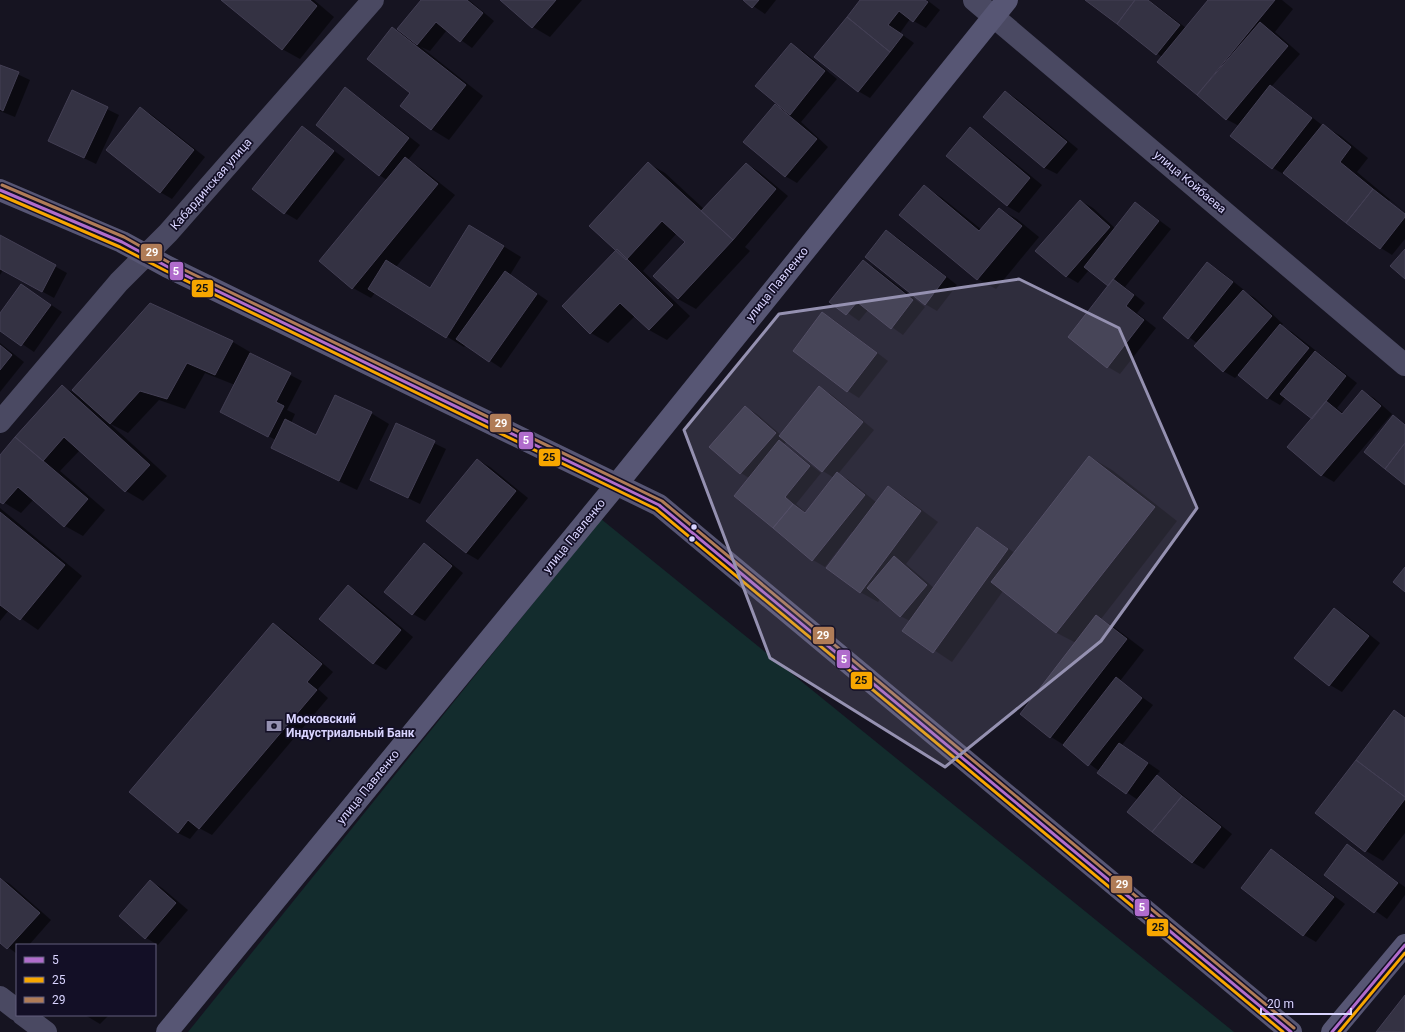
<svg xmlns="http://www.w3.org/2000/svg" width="1405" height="1032" viewBox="0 0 1405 1032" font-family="Roboto,sans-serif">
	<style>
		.green { fill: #132c2d }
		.shadow { fill: #0007; fill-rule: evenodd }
		.building { fill: #343243; stroke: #433f54 }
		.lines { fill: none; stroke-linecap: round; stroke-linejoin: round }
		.street { stroke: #4a4962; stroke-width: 22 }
		.secondary { stroke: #575674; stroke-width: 22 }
		.bus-1-casing { stroke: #130f26; stroke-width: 6 }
		.bus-2-casing { stroke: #130f26; stroke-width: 6 }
		.bus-3-casing { stroke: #130f26; stroke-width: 6 }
		.bus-1 { stroke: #b06ccc; stroke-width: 3 }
		.bus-2 { stroke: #f7a600; stroke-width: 3 }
		.bus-3 { stroke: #b07c57; stroke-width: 3 }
		.marked { fill: #9591b1; fill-opacity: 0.2; stroke: #9591b1; stroke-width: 3; stroke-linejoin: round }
		.bus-dot { fill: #d9d4ff; stroke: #130f26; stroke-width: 1.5 }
		.labels { text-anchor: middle; stroke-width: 3.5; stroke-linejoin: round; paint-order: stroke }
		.street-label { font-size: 12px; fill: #d9d4ff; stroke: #130f26 }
		.poi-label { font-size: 12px; font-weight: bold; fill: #d9d4ff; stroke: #130f26; text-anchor: start }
		.line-badge { stroke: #130f26; stroke-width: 1.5 }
		.badge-label { font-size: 11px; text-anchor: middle; font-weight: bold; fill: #fff }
		.pale-badge-label { font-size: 11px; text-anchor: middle; font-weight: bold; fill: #111 }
	</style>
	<rect width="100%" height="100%" fill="#161421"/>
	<path class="green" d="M601 519 1234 1032H188Z"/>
	<path class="shadow" d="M222 0H314L334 17 300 59 282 49Z
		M422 0H469L494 21 472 48 447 30 430 51 421 47 483 96 449 140 431 129 411 92 392 28 408 37Z
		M501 0H582L550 37 533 27Z
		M744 0H776L765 14Z
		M861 0H927L940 10 926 28 910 19 900 33 914 43 870 98 858 91Z
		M1086 0H1149L1186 28 1209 0H1282L1293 9 1275 32 1300 54 1271 87 1282 94 1322 125 1341 136 1368 158 1357 172 1405 212 1390 200 1388 202 1405 215V239L1392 255 1381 248 1286 173 1285 175 1273 168 1232 136 1239 126 1226 119 1158 62 1162 57Z
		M791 45 803 51 837 79 801 122 828 147 797 183 785 176 775 105 782 109Z
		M0 66 30 80 15 117 0 111Z
		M346 89 357 96 420 145 408 160 422 169 455 195 396 267 430 288 487 236 521 257 510 275 548 301 501 368 466 345 464 347 375 293 371 298 353 288 320 261 387 180 379 175Z
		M72 92 119 115 96 164 61 147Z
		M1006 92 1017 99 1078 149 1057 174 1045 168 985 117Z
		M140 108 152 115 205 157 172 199 160 192Z
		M302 128 314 135 345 159 297 220 285 213 254 188Z
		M970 129 982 136 1042 185 1019 213 1007 206Z
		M648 163 665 173 704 209 746 164 758 171 788 196 745 247 750 251 696 309 678 299 654 276 686 242 677 233 643 271 690 316 667 340 649 330 635 316 608 343 591 333Z
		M924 187 941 197 982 230 999 209 1017 219 1039 237 996 289 978 279 900 215Z
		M1081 201 1093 208 1116 229 1136 203 1171 229 1125 287 1145 303 1137 313 1156 328 1120 374 1108 367 1069 337 1109 286 1089 270 1078 283 1066 276Z
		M886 231 898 238 957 285 937 311 925 304Z
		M0 236 67 273 54 298 3 270 0 275Z
		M863 261 875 268 925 307 903 335 868 310 859 321 831 301Z
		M1207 263 1219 270 1244 290 1243 291 1255 298 1283 324 1281 326 1292 332 1357 383 1337 408 1344 414 1362 391 1374 398 1392 414 1334 482 1322 475 1313 419 1286 397 1280 405 1268 398 1239 374 1235 378 1223 371 1197 343 1164 318Z
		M21 285 62 312 34 352 0 329V315Z
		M150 304 233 342 250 352 249 354 302 381 287 410 295 414 291 423 317 436 371 413 389 424 357 490 290 458 272 447 276 440 233 419 235 385 205 373 185 409 159 400 128 433 109 423 167 476 143 501 126 491 80 450 60 471 105 510 83 536 65 526 34 499 21 513 0 500V457L62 386 79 396Z
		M822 314 834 320 888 361 859 398 848 391 794 351Z
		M0 343 24 362 0 392Z
		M820 388 832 395 874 430 838 474 849 480 877 503 888 487 906 498 938 522 906 564 934 588 978 528 1015 553 1090 457 1112 470 1177 521 1101 619 1114 627 1144 650 1120 681 1153 705 1122 745 1160 771 1156 776 1169 784 1232 834 1204 869 1192 862 1138 800 1098 773 1099 771 1064 745 1051 737 1076 643 1057 633 1003 591 952 662 904 630 910 621 900 616 880 599 878 602 860 592 854 533 852 532 825 567 813 560 749 478 741 473 710 447 745 407 757 414 781 435ZM787 441 823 471 834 478 806 513 796 504 821 473 784 444Z
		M397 425 446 449 420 504 371 480Z
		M478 460 490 467 528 498 478 560 466 553Z
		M0 508 82 576 38 630 9 610 0 621Z
		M424 544 436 551 463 573 425 621 413 614Z
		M348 586 360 593 413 637 386 670 374 663Z
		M1334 609 1346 616 1380 643 1342 692 1330 685 1296 658Z
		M273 624 285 631 333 672 318 689 328 698 212 835 199 828 190 839 178 833Z
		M1394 711 1405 717V833L1383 861 1366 851Z
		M1347 846 1405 887V895L1387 919 1325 875Z
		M1272 850 1283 857 1345 904 1316 942 1304 935 1242 888Z
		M0 878 10 884 51 920 29 945H17V954L0 941Z
		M150 881 162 888 188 910 158 945 146 938Z
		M85 1015H109L100 1024Z"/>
	<path class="building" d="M221 0H310L317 6 282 50Z
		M421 0H467L483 13 460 42 436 22 417 45 397 29Z
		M500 0H556L532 28Z
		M743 0H759L752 8Z
		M860 0H925L928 2 913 22 899 11 888 25 903 35 890 52 847 17Z
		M1085 0H1135L1117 24Z
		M1135 0H1148L1180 25 1156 55 1117 24Z
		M1208 0H1275L1197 95 1157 62Z
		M847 17 890 52 858 92 814 57Z
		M1260 22 1288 46 1226 120 1197 95Z
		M392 27 466 85 431 130 400 106 410 93 367 59Z
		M791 43 825 71 790 115 755 86Z
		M0 65 19 72 3 111 0 109Z
		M1270 85 1312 118 1272 169 1230 136Z
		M345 87 409 138 379 176 316 125Z
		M72 90 108 107 84 158 48 141Z
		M1005 91 1067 142 1044 168 983 117Z
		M775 104 817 139 785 177 743 142Z
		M140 107 194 150 160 193 106 150Z
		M1323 124 1351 147 1340 162 1373 189 1346 223 1283 173Z
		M302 126 334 151 284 214 252 189Z
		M970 127 1030 178 1007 206 946 156Z
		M405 157 438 184 352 289 319 261Z
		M648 162 733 240 678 299 653 276 685 242 662 221 626 260 589 226Z
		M746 163 776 189 733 240 701 211Z
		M924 185 979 231 999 208 1022 226 977 280 899 215Z
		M1373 189 1405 214V217L1380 249 1346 223Z
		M1080 200 1110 227 1066 277 1035 251Z
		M1135 202 1159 221 1108 286 1084 267Z
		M469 225 504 246 446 338 368 289 386 260 430 288Z
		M886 230 946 277 925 305 865 257Z
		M0 235 56 265 42 292 0 269Z
		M617 249 673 305 649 330 620 303 590 334 562 306Z
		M1405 249V279L1390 266Z
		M863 260 913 300 891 329 857 302 846 315 829 302Z
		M1207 262 1233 282 1188 339 1163 318Z
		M505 271 537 294 489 362 456 339Z
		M1113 279 1134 295 1126 306 1144 320 1107 368 1068 337Z
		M21 284 51 305 21 346 0 331V313Z
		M1243 290 1272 316 1223 372 1194 346Z
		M150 303 233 341 215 375 187 363 167 399 140 391 110 424 72 390Z
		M822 312 877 353 847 392 793 351Z
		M1280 324 1309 348 1267 399 1238 375Z
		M0 345 12 355 0 370Z
		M1315 351 1346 376 1312 419 1280 394Z
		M250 353 291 373 276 402 284 406 268 437 220 412Z
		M62 385 150 465 125 492 64 437 43 461 15 437Z
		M819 386 863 422 822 472 779 436Z
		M1362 390 1381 406 1321 476 1287 447 1326 401 1342 414Z
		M335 395 372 412 339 481 271 448 285 419 316 435Z
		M745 406 776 433 740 474 709 447Z
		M1393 415 1405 425V443L1385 469 1364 452Z
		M396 423 435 441 408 498 370 480Z
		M15 437 88 499 64 527 18 487 3 504 0 502V455Z
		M779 440 810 466 785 497 793 504 773 528 734 496Z
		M1405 443V485L1385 469Z
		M1089 456 1155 507 1056 633 991 582Z
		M477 459 516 491 466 553 426 521Z
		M837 472 865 495 812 561 773 528 793 504 805 513Z
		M888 486 921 511 860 593 826 568Z
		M0 512 65 565 20 620 0 605Z
		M977 527 1008 549 933 653 902 631Z
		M424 543 452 566 412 615 384 592Z
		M894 556 927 585 900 617 867 588Z
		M1405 567V592L1393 582Z
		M348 585 401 630 373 664 319 619Z
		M1334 608 1369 636 1329 686 1294 658Z
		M1096 615 1127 639 1050 738 1020 714Z
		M273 623 322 664 307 682 317 690 199 829 188 820 178 833 129 792Z
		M1116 677 1142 698 1088 766 1063 745Z
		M1394 710 1405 718V797L1356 760Z
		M1119 743 1148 763 1126 794 1097 773Z
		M1356 760 1405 797V799L1365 852 1315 813Z
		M1157 775 1182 796 1152 832 1127 812Z
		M1182 796 1221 827 1192 863 1152 832Z
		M1347 844 1398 883 1374 913 1324 875Z
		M1271 849 1334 897 1303 936 1241 888Z
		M0 878 40 913 7 949 0 943Z
		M150 880 176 903 145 939 119 916Z
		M1405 995V1032H1376Z"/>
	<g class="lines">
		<path class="street" d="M974 0 1405 365
			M0 422 119 282 168 233 373 0
			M0 997 17 1010
			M23 1015 46 1032"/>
		<path class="secondary" d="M0 190 122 242 168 267 659 505 1291 1032
			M167 1032 617 484 1007 0
			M1332 1032 1405 945"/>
		<defs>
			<path id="bus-1" d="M0 190 122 242 168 267 659 505 1291 1032
				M1332 1032 1405 945"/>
			<path id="bus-2" d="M0 195 120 247 166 271 656 509 1283 1032
				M1339 1032 1405 953"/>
			<path id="bus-3" d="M2 185 124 237 170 263 662 501 1294 1028"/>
		</defs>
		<use href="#bus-1" class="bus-1-casing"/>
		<use href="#bus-2" class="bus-2-casing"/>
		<use href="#bus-3" class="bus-3-casing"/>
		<use href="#bus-1" class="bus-1"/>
		<use href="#bus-2" class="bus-2"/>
		<use href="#bus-3" class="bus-3"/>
	</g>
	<path class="marked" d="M1019 279 1119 328 1197 508 1101 641 945 767 770 658 684 430 779 314Z"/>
	<defs>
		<symbol id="bank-bare" viewBox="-9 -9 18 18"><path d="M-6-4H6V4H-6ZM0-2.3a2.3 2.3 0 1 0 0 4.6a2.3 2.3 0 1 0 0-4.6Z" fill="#9591b1" stroke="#130f26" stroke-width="2.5" paint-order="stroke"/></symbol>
	</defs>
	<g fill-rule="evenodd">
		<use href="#bank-bare" x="263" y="715" width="22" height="22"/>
	</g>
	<g class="bus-dot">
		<circle cx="694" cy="527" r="3.5"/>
		<circle cx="692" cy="539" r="3.5"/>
	</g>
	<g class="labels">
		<g class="street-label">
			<text transform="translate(1190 182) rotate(40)" y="4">улица Койбаева</text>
			<text transform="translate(211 184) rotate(-49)" y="4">Кабардинская улица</text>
			<text transform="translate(777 284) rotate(-51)" y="4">улица Павленко</text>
			<text transform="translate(574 536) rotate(-51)" y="4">улица Павленко</text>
			<text transform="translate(368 787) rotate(-51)" y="4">улица Павленко</text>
		</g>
		<g class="poi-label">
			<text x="286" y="723">Московский<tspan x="286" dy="14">Индустриальный Банк</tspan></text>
		</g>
	</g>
	<g class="line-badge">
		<rect x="140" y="243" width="23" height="19" rx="4" fill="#b07c57"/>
		<rect x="169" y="261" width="15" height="20" rx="4" fill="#b06ccc"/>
		<rect x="191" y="279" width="23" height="19" rx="4" fill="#f7a600"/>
		<rect x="489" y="413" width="23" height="20" rx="4" fill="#b07c57"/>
		<rect x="518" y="431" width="16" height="19" rx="4" fill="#b06ccc"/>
		<rect x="538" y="448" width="23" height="19" rx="4" fill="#f7a600"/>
		<rect x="812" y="626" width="23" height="19" rx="4" fill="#b07c57"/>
		<rect x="836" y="649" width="15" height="20" rx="4" fill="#b06ccc"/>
		<rect x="850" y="671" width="23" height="19" rx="4" fill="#f7a600"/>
		<rect x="1110" y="875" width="23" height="19" rx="4" fill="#b07c57"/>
		<rect x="1134" y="898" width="16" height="19" rx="4" fill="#b06ccc"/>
		<rect x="1146" y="918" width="23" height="19" rx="4" fill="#f7a600"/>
	</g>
	<g class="badge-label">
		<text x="152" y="256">29</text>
		<text x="176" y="275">5</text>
		<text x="501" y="427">29</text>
		<text x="526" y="444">5</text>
		<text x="823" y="639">29</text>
		<text x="844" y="663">5</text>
		<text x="1122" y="888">29</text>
		<text x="1142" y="911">5</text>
	</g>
	<g class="pale-badge-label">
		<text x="202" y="292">25</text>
		<text x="549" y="461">25</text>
		<text x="861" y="684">25</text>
		<text x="1158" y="931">25</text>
	</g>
	<rect x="16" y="944" width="140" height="72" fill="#130f26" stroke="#625e7d"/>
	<rect x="24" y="957" width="20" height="6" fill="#b06ccc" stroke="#625e7d"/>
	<text x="52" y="964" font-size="12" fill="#d9d4ff">5</text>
	<rect x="24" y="977" width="20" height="6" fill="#f7a600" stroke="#625e7d"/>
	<text x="52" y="984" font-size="12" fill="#d9d4ff">25</text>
	<rect x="24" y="997" width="20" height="6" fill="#b07c57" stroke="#625e7d"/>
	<text x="52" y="1004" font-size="12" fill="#d9d4ff">29</text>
	<path d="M1261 1008v6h90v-6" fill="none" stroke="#d9d4ff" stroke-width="2"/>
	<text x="1267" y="1008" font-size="12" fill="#d9d4ff" stroke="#130f26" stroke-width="3" paint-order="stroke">20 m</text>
</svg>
